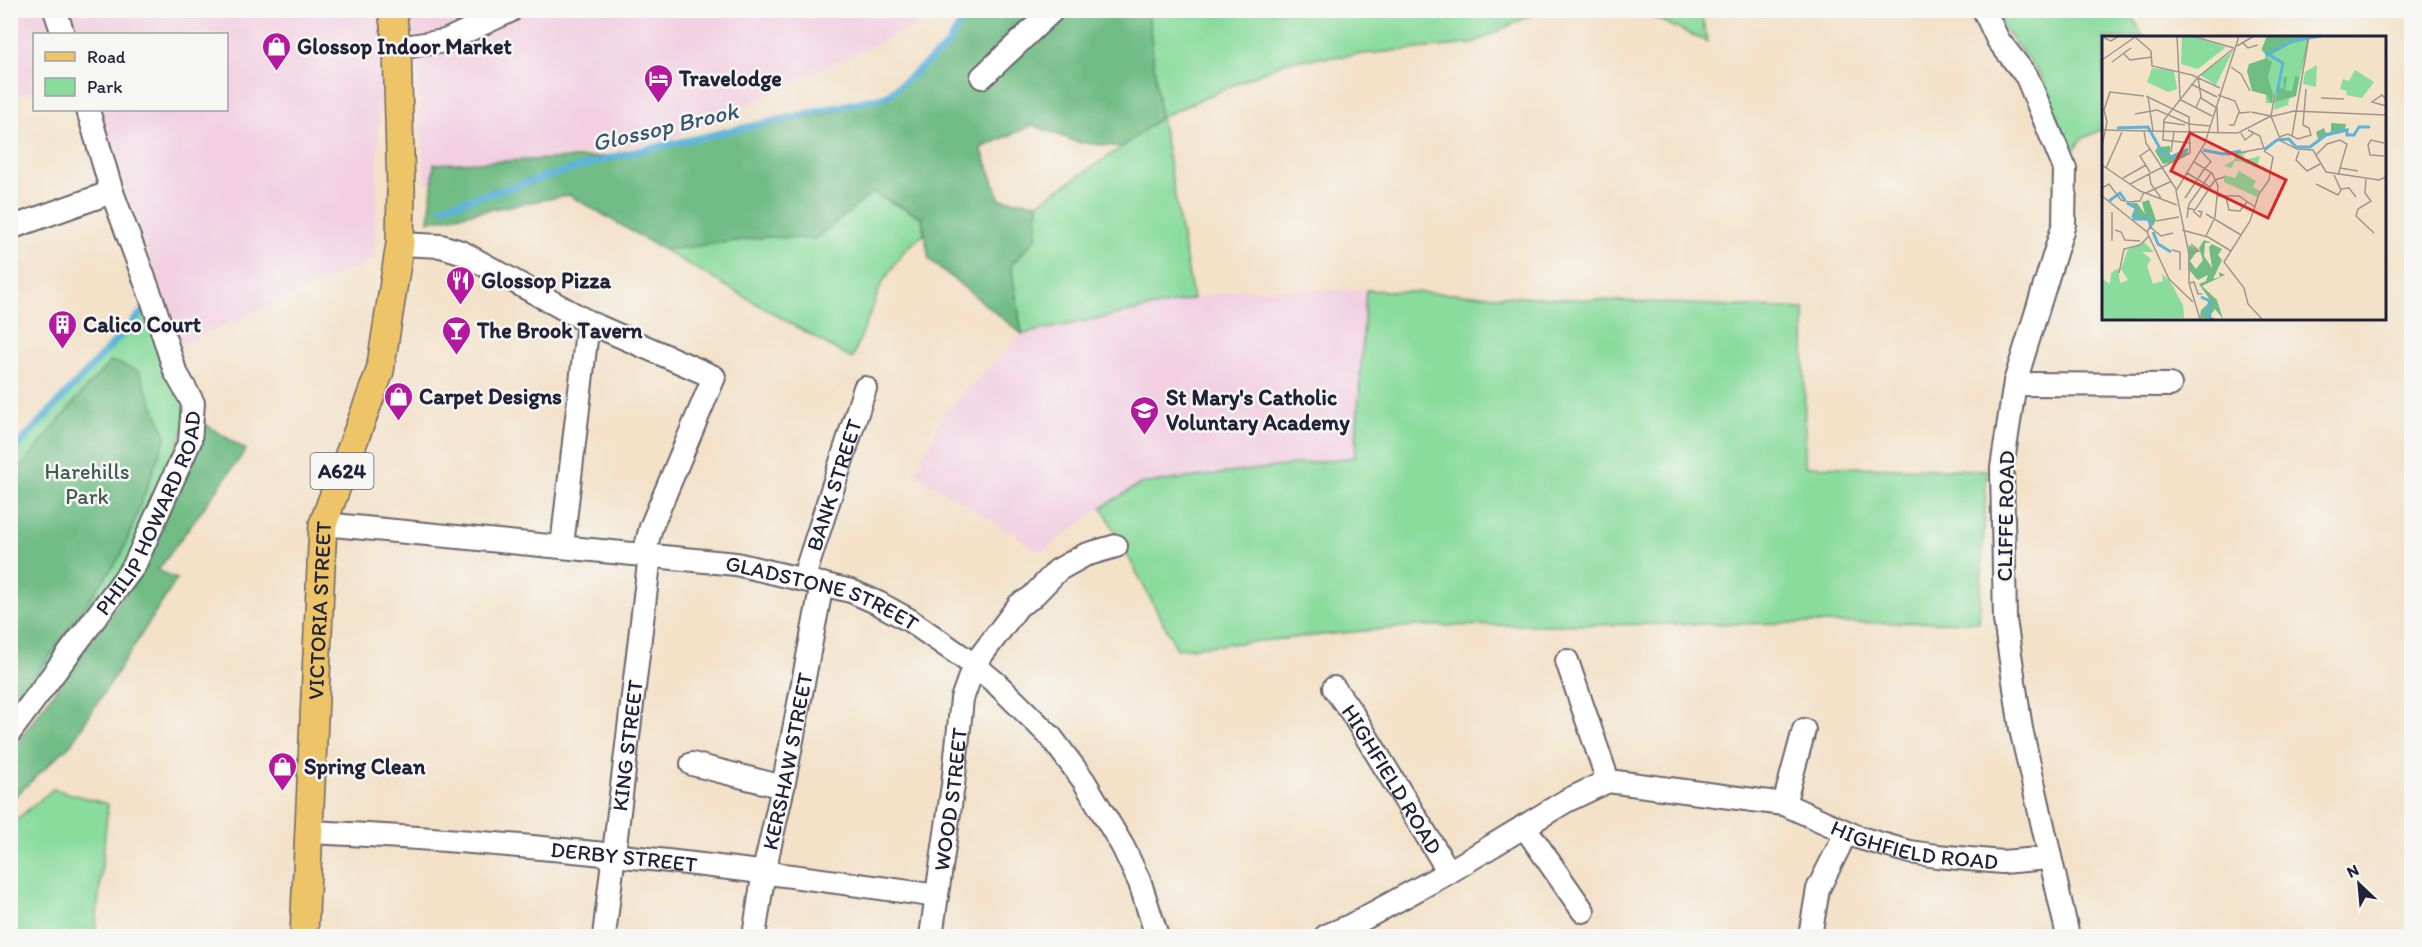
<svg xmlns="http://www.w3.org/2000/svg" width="2422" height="947" viewBox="0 0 2422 947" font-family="Itim,sans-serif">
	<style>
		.built { fill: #f2cfe1 }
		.green { fill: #8adc9c; stroke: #567f6c; stroke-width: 1.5 }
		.forest { fill: #6fbc84; stroke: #486f60; stroke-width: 1.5 }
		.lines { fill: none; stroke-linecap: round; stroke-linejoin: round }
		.stream { stroke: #5db3da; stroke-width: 7 }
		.minor-casing { stroke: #6b656c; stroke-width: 26 }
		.major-casing { stroke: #6b656c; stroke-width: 30 }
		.minor { stroke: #fff; stroke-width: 22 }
		.major { stroke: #eec469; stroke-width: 27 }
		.labels { text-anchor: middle; stroke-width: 5; stroke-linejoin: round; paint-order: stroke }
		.shield { fill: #f6f6f2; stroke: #626272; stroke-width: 1.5 }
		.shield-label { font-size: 21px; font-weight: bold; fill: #22223b }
		.poi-label { font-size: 22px; font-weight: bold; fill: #22223b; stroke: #f6f6f2; text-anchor: start }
		.park-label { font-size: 22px; fill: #415a58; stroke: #f6f6f2 }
		.street-label { font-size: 22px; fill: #22223b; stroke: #f6f6f2 }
		.water-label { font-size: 24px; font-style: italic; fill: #375573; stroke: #f6f6f2 }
		.inset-river { fill: none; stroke: #5db3da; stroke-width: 3 }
		.inset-road { fill: none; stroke: #9f9590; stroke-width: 1.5 }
		.view { fill: #d62828; fill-opacity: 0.15; stroke: #d62828; stroke-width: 3 }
		.inset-edge { fill: none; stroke: #22223b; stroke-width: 3 }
	</style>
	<rect width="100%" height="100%" fill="#f6f6f2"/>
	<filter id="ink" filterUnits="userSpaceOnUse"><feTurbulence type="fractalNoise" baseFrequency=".0167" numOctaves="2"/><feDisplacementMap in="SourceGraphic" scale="12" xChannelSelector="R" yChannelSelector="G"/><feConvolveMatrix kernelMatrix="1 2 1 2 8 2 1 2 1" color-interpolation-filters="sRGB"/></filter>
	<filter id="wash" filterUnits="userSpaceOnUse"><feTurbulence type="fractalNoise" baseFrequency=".008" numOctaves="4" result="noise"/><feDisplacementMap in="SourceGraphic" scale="24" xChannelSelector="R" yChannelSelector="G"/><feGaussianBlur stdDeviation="1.35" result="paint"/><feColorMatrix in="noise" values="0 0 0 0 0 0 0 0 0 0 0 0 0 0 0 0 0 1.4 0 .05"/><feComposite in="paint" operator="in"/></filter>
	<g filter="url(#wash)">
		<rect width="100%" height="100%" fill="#f3e1c8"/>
		<path class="built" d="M11 11H923V22L671 139 498 168 426 184 417 86 419 66 381 69 374 259 180 345 99 110H226V34H34V90L11 99Z
			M1242 289 1366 290 1355 457 1140 484 1102 507 1042 552 915 473 945 412 1022 334Z"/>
		<path class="green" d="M1148 11H1540L1471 44 1288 61 1161 117 1193 299 1022 334 1011 265 1036 238 1038 203 1122 147 1160 118Z
			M1640 11H1701L1707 42Z
			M1994 11H2130L2143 37 2104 38V128L2080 140 2070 157 2041 75 2006 32Z
			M872 193 922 217 924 234 904 251 882 283 852 359 664 250 766 237 815 238Z
			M1366 290 1804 309 1805 466 1987 470 1979 622 1414 626 1177 649 1102 507 1140 484 1355 457Z
			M153 302 193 403 134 566 11 732V454Z
			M53 789 108 804 95 936H11V824Z"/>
		<path class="forest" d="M969 11H1148L1160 118 1122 147 1076 142 1033 125 981 148 1000 199 1038 203 1036 238 1011 265 1022 334 929 259 922 217 873 193 815 239 766 237 664 250 569 195 429 221 434 164 617 156 826 114 887 96 946 47Z
			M111 361 139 371 166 436 122 554 11 711V479L85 389Z
			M200 421 246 450 158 570 177 579 71 744 11 800V748L22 736 145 567Z"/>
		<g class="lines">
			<path class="stream" d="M443 207 617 156 887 96 946 47 969 10
				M10 454 149 305"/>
		</g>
	</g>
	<g filter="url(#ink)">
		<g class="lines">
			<defs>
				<g id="minor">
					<path d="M55 10 63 34"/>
					<path d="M1984 10 1998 40 2027 77 2065 169 2064 224 2015 382 2002 468 2005 620 2021 729 2068 936"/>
					<path d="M397 48 445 41 510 11"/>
					<path d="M982 77 1053 10"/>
					<path d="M10 228 112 192"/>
					<path d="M400 244 441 246 461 252 588 322 714 377 651 527 644 554"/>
					<path d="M2015 382 2020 384 2170 385"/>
					<path id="s1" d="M323 524 736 564 851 591 878 603 909 620 974 665 996 683 1051 737 1084 781 1123 847 1140 883 1157 936"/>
					<path d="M562 546 588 322"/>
					<path id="s2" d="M803 580 865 388"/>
					<path d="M1567 661 1608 781"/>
					<path id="s3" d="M1334 688 1352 713 1449 872"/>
					<path id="s4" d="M10 732 134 566 190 441 193 403 175 371 153 302 112 192 88 110"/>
					<path d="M692 764 783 787"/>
					<path d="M1784 804 1804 730"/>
					<path d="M1524 826 1583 911"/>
					<path id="s5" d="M309 832C519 841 729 866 937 896"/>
					<path id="s6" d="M604 936 650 555"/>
					<path id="s7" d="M754 936 764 871 783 787 822 584"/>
					<path id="s8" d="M931 936 953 785 962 699 974 665 1019 605 1031 598 1058 570 1085 555 1116 546"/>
					<path id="s9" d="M1326 936 1350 926 1449 872 1566 801 1608 781 1784 804 1860 838 1910 852 1937 856 2002 862 2049 858"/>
					<path d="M1810 936 1818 889 1846 833"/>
				</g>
				<g id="major">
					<path id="s10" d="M304 936 323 524 380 371 400 244 401 190 397 48 392 10"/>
				</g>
			</defs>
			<use href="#minor" class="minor-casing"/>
			<use href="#major" class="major-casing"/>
			<use href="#minor" class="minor"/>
			<use href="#major" class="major"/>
		</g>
	</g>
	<defs>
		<symbol id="shop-pin" viewBox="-11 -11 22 30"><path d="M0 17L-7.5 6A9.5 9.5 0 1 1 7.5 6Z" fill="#b5179e" stroke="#f6f6f2"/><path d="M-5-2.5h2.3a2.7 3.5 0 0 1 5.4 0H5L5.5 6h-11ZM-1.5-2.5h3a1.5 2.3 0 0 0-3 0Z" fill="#fff"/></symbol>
		<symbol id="hotel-pin" viewBox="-11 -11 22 30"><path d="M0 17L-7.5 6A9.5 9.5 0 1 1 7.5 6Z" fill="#b5179e" stroke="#f6f6f2"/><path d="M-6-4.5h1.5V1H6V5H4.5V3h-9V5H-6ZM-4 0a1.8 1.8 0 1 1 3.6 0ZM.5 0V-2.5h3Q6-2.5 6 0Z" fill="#fff"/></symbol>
		<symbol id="restaurant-pin" viewBox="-11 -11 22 30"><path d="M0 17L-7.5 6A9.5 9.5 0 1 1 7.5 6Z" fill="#b5179e" stroke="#f6f6f2"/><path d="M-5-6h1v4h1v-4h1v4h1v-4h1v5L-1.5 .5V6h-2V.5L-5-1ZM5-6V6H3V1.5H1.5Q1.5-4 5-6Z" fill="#fff"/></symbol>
		<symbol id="building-pin" viewBox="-11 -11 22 30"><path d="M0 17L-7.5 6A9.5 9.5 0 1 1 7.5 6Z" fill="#b5179e" stroke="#f6f6f2"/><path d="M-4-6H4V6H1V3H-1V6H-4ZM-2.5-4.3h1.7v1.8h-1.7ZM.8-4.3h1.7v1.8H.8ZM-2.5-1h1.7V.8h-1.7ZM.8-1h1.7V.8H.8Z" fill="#fff"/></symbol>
		<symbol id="bar-pin" viewBox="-11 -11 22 30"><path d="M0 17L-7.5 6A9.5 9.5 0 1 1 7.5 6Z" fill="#b5179e" stroke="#f6f6f2"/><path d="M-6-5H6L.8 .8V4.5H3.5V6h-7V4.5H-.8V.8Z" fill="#fff"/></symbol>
		<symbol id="school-pin" viewBox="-11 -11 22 30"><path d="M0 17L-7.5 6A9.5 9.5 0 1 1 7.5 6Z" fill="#b5179e" stroke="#f6f6f2"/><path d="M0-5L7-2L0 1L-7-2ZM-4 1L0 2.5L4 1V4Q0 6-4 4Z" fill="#fff"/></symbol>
	</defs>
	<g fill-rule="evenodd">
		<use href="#shop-pin" x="260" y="30" width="33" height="45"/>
		<use href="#hotel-pin" x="642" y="62" width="33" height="45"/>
		<use href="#restaurant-pin" x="444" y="264" width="33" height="45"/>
		<use href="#building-pin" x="46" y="308" width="33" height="45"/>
		<use href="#bar-pin" x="440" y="314" width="33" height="45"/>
		<use href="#shop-pin" x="382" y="380" width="33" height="45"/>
		<use href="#school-pin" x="1128" y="394" width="33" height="45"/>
		<use href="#shop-pin" x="266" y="750" width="33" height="45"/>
	</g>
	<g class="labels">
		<rect class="shield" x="310.5" y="453" width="63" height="36" rx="4.5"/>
		<g class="shield-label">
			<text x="342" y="478">A624</text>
		</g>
		<g class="poi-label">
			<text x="297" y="54">Glossop Indoor Market</text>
			<text x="679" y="86">Travelodge</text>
			<text x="481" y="288">Glossop Pizza</text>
			<text x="83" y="332">Calico Court</text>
			<text x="477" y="338">The Brook Tavern</text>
			<text x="419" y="404">Carpet Designs</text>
			<text x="1166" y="405">St Mary's Catholic<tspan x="1166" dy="25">Voluntary Academy</tspan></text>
			<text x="304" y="774">Spring Clean</text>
		</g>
		<g class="park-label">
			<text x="87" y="479">Harehills<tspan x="87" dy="25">Park</tspan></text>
		</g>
		<g class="street-label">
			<text dy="8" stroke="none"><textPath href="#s2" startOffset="100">BANK STREET</textPath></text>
			<text dy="8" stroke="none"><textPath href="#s4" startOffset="262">PHILIP HOWARD ROAD</textPath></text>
			<text transform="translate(2005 516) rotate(-89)" y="8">CLIFFE ROAD</text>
			<text dy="8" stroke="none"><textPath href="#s1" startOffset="506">GLADSTONE STREET</textPath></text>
			<text dy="8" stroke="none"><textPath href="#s10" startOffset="326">VICTORIA STREET</textPath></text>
			<text dy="8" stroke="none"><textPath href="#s6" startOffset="192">KING STREET</textPath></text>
			<text dy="8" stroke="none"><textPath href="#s7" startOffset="178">KERSHAW STREET</textPath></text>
			<text dy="8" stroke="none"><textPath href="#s3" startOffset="108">HIGHFIELD ROAD</textPath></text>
			<text dy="8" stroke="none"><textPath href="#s8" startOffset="138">WOOD STREET</textPath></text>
			<text dy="8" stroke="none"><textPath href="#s9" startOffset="638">HIGHFIELD ROAD</textPath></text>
			<text dy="8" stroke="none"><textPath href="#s5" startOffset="316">DERBY STREET</textPath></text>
		</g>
		<g class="water-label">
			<text transform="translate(665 127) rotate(-13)" y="8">Glossop Brook</text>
		</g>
	</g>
	<g transform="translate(2102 36)">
		<rect width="284" height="284" fill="#f3e1c8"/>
		<path d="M80 0H88L124 11 96 33 79 28ZM165 0 207 1 194 60 187 63 186 69 172 74 173 67H164L163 18 159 14ZM131 15 114 49 98 39ZM215 29 214 51 201 48 203 36ZM50 32 72 35 75 53 66 56 45 46ZM253 34 272 46 260 62 244 59 245 55 238 53 241 43 247 45ZM147 115 141 119 143 124 158 120 155 132 138 125H132L130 132 122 130 132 124 134 117ZM137 135 154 145 151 151 158 155 155 161 122 146V139L133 142ZM42 206 52 216H40L49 223 45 230 51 248 61 245 60 238 68 245 81 269 82 282 0 283V243L8 248 9 237 16 232 18 247 26 244 19 233 26 213Z" fill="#8adc9c"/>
		<path d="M165 0 207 2 198 40 205 4 187 8 182 4 186 9 165 21 160 13ZM165 22 170 26 166 41 171 59 169 68 165 59 150 55 145 35 147 28ZM185 40 183 54 190 55 193 40 197 41 194 60 173 66 177 51 182 53 181 42ZM229 87 244 88 243 93 224 99 217 106 214 96 222 92 224 97 229 96ZM52 100 58 111 68 110V121L85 114 86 118 74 126 61 128 53 115 56 111ZM47 164 54 184 51 190 43 183 29 181 33 172 28 167H35L43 178 40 166ZM102 204 109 207H103L102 220 110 232 107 211 110 208 120 213 116 219 120 224 111 243 118 241 117 236 123 239 100 250 115 264 121 283 113 273 108 280 112 283 98 282 99 274 107 267 99 260 108 264 97 248 104 245 106 239 96 244 86 233 87 209 96 214 88 225 94 233 101 224 97 212Z" fill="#6fbc84"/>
		<path class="inset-river" d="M175 57 181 27 166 18 193 4 219 0M15 92 46 91 60 116 69 121 86 113M101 114 121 118 139 115M162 114 175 104 187 103 194 111H208L224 99 245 94V99H252L257 91H268M7 165 18 157 23 164M25 167 34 172 32 183H47L49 192M51 196 56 208 69 216M99 261 108 265 105 275 109 283"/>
		<path class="inset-road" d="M75 0 78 62M90 0 132 12M0 1 9 5 17 0M33 1 49 15 50 30 90 39 118 52M140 6 146 12 156 9M135 10 152 0M22 18 28 24 50 21M0 24 33 1M10 26 29 12M129 31 139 38 148 55M89 48 115 61M116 59 133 65 138 77 148 76M46 61 51 95M99 62 115 72 116 98M219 62 242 63M77 63 110 80M284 63 280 59 270 66 284 70M94 71 99 61 96 42M2 74 8 56 42 60M149 76 169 80M33 78 55 74 87 88 108 90M169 80 179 105 195 113 211 114 224 136 277 144 284 141M169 80 173 58M61 86 83 89M127 89H132L137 76M0 94 136 97 167 81 192 75 284 79M146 94 158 100 162 113M42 95 44 107 74 153M139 97 143 104 152 97M190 100 207 0M177 101 186 98 196 103 209 99 207 92 201 89 204 53M284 105V133M89 107 61 104 62 84 96 41 131 13M0 110 5 86 2 74M99 115 109 126 103 132M197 115 194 124 205 135 218 128M69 116 72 96M125 119 163 112M214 119 225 108 238 104 245 108 236 139M282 120 268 119 266 109 269 104 282 107M92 126 110 137 116 150 113 181 104 200M0 129 38 155 75 169M4 132 20 96M238 132 256 135M48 136 38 120 48 113M47 137 49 148 59 162M85 137 108 151M21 142 44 129M264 142 263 157 269 165 256 173 254 180 272 197M28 148 88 117 87 81 44 60M214 148 236 159 239 154 232 139M0 152 7 148 19 164 27 166 38 165 42 156M239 153 247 152 254 161M44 157 70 145M0 160 45 196 67 243 91 266M115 160H137L153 171M124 161 127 174 138 175 145 166M83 162 103 132M85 172 93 174 113 144 122 141M91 175 98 181 100 176 96 175M104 178 139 199M85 182 87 168 109 137M54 185 77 181M13 194 19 196 23 204 38 205M80 194 106 201 129 215M45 196 48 191 59 200 71 197M10 205V176M70 214 78 216V234M87 217 97 215 89 208M17 237 22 213 38 209 47 200M88 247 92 246 96 258H100M98 283 87 247V218L74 155 103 107 137 0M160 283 146 268 142 252 122 226 148 185 157 158 167 144 171 121 162 115"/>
		<path class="view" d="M88 97 184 144 166 182 69 135Z"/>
		<rect width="284" height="284" class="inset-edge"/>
	</g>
	<rect width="2422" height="947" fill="none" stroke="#f6f6f2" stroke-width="36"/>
	<rect x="33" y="33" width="195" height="78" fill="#f6f6f2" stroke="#a1a1a9" stroke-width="1.5"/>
	<rect x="45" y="52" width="30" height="9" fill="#eec469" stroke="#a1a1a9" stroke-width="1.5"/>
	<text x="87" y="63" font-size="18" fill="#22223b">Road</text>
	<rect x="45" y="78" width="30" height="18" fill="#8adc9c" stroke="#a1a1a9" stroke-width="1.5"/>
	<text x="87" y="93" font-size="18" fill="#22223b">Park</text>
	<g transform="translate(2359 884) rotate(334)" stroke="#f6f6f2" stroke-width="4.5" paint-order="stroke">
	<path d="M0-4.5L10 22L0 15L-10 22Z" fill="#22223b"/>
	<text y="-9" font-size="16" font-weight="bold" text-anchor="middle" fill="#22223b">N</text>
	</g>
</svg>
